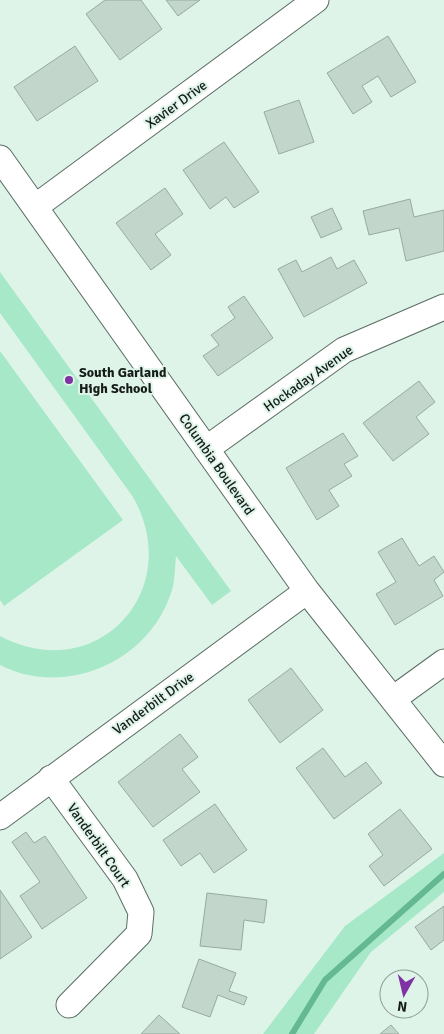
<svg xmlns="http://www.w3.org/2000/svg" width="444" height="1034" viewBox="0 0 444 1034" font-family="Signika,sans-serif">
	<style>
		.green { fill: #a7e8c8 }
		.lines { fill: none; stroke-linecap: round; stroke-linejoin: round }
		.stream { stroke: #64b892; stroke-width: 6 }
		.building { fill: #c2d6cb; stroke: #97aaa0 }
		.minor-casing { stroke: #5b6d64; stroke-width: 27 }
		.minor { stroke: #fff; stroke-width: 25 }
		.poi-dot { fill: #7f32a3; stroke: #dff4e9; stroke-width: 2 }
		.labels { text-anchor: middle; stroke-width: 4; stroke-linejoin: round; paint-order: stroke }
		.street-label { font-size: 14px; fill: #161d19; stroke: #dff4e9 }
		.poi-label { font-size: 14px; font-weight: bold; fill: #161d19; stroke: #dff4e9; text-anchor: start }
	</style>
	<rect width="100%" height="100%" fill="#dff4e9"/>
	<path class="green" d="M0 272 231 591 212 605 176 556C175 566 175 576 173 586 154 660 67 699 0 665V636C96 687 186 591 133 497L0 313Z
		M0 351 123 520 4 606 0 600Z
		M444 853V892L371 952 314 1034H263L345 926Z"/>
	<g class="lines">
		<path class="stream" d="M292 1034 325 980 444 874"/>
	</g>
	<path class="building" d="M105 0H141L162 29 120 60 86 14Z
		M166 0H200L178 16Z
		M388 36 416 82 391 97 378 76 362 86 372 102 353 114 327 73Z
		M75 46 98 81 37 121 14 87Z
		M299 100 314 142 279 154 264 112Z
		M224 142 259 192 234 208 226 197 210 209 183 170Z
		M165 188 183 214 155 234 171 255 151 270 116 223Z
		M410 199 414 217 444 210V251L406 261 399 228 369 235 363 211Z
		M332 208 342 229 321 238 311 217Z
		M331 257 337 269 354 260 367 283 304 317 278 269 296 260 302 272Z
		M244 296 273 338 218 376 203 356 219 345 211 335 235 318 228 307Z
		M419 381 435 402 416 417 429 434 393 461 363 423Z
		M343 433 358 456 344 464 352 476 329 490 339 506 317 520 286 468Z
		M402 538 419 566 434 556 444 572 434 580 443 596 395 625 376 594 396 582 378 552Z
		M291 668 323 710 280 743 248 700Z
		M180 734 198 757 182 769 200 792 153 827 118 782Z
		M323 748 345 777 366 762 382 783 334 819 296 768Z
		M215 804 247 850 214 873 200 853 181 866 163 840Z
		M400 809 432 849 384 886 369 866 383 855 368 834Z
		M26 832 34 843 45 836 87 898 42 929 20 896 40 882 12 842Z
		M0 890 32 937 0 959Z
		M207 893 267 900 264 923 244 920 241 950 200 946Z
		M444 906V940L431 950 415 927Z
		M199 959 236 973 229 991 247 997 244 1005 218 995 210 1017 182 1007Z
		M159 1015 180 1034H141Z
		M391 1025 399 1034H380Z"/>
	<g class="lines">
		<defs>
			<path id="minor" d="M0 158 307 591 444 764
				M35 207 316 0
				M206 449 344 350 444 307
				M393 699 444 662
				M51 778 125 879 141 912 139 934 69 1005
				M0 817 307 591"/>
		</defs>
		<use href="#minor" class="minor-casing"/>
		<use href="#minor" class="minor"/>
	</g>
	<circle class="poi-dot" cx="69" cy="380" r="5"/>
	<g class="labels">
		<g class="street-label">
			<text transform="translate(176 104) rotate(-36)" y="5">Xavier Drive</text>
			<text transform="translate(308 378) rotate(-35)" y="5">Hockaday Avenue</text>
			<text transform="translate(217 464) rotate(55)" y="5">Columbia Boulevard</text>
			<text transform="translate(153 703) rotate(-36)" y="5">Vanderbilt Drive</text>
			<text transform="translate(99 845) rotate(55)" y="5">Vanderbilt Court</text>
		</g>
		<g class="poi-label">
			<text x="79" y="377">South Garland<tspan x="79" dy="16">High School</tspan></text>
		</g>
	</g>
	<g transform="translate(404 994) rotate(188)"><circle r="24" fill="#dff4e9" stroke="#8f9e96"/>
	<path d="M0-4L9 19L0 12L-9 19Z" fill="#7f32a3"/>
	<text y="-8" font-size="14" font-weight="bold" text-anchor="middle" fill="#161d19">N</text>
	</g>
</svg>
